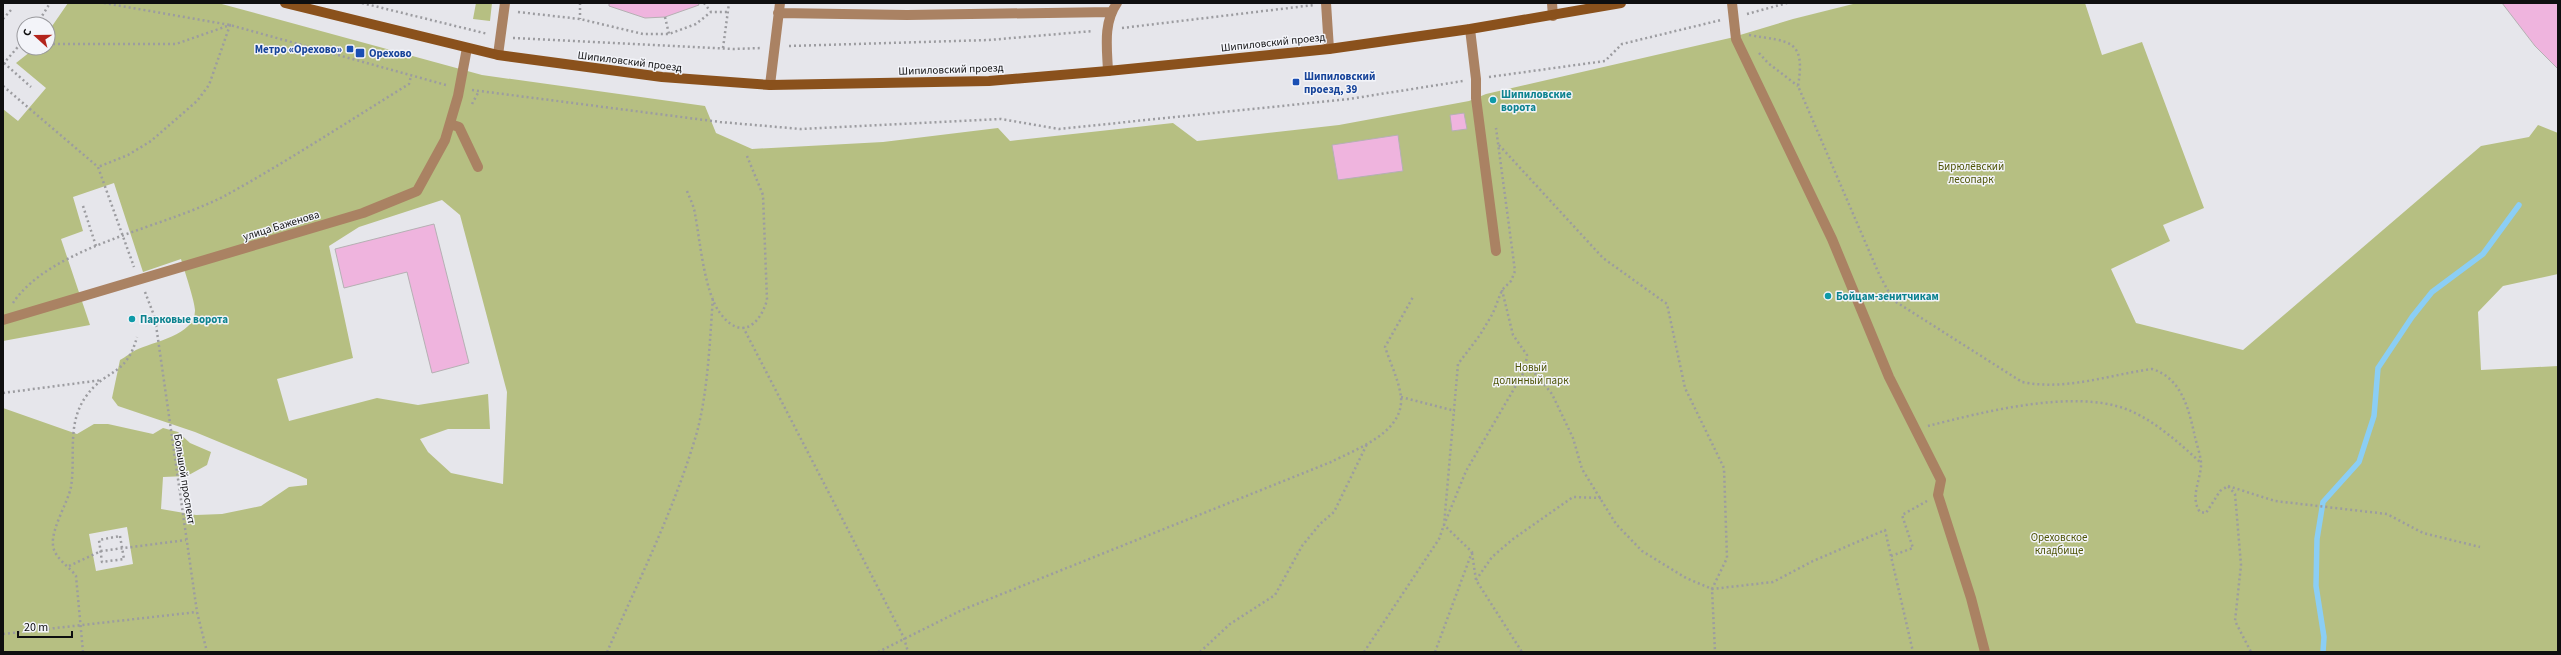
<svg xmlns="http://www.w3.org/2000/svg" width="2561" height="655" viewBox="0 0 2561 655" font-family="'Source Sans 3',sans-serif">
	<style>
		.green { fill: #b6bf82; fill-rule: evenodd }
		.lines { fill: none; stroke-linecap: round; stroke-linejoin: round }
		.stream { stroke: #8bcef5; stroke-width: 5.5 }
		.building { fill: #efb4de; stroke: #b5b0b3 }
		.path { stroke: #9c9ca0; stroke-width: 2.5; stroke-dasharray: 2 3; stroke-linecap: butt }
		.service { stroke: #aa8263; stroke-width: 10 }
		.secondary { stroke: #8a511c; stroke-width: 10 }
		.transit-dot { fill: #1a4fb4; stroke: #f3f4f9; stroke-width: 1.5 }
		.culture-dot { fill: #0f9aa8; stroke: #f3f4f9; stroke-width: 1.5 }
		.labels { text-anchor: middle; stroke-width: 3; stroke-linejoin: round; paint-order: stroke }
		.street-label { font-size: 11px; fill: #0f0f10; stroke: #f3f4f9 }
		.transit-label { font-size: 11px; font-weight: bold; fill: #164399; stroke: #f3f4f9; text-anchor: start }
		.culture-label { font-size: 11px; font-weight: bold; fill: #0d838f; stroke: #f3f4f9; text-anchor: start }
		.park-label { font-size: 11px; fill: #4e5406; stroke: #f3f4f9 }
	</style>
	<rect width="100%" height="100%" fill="#e6e6eb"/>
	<path class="green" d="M68 3H218L482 75 705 106 716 133 752 149 883 142 998 128 1010 141 1173 123 1197 141 1339 125 1469 101 1486 94 1730 38 1793 19 1857 3H2085L2102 55 2142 42 2204 208 2163 225 2170 241 2111 269 2136 323 2243 350 2481 146 2529 137 2538 125 2558 133V274L2503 286 2478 312 2481 370 2558 366V652H3V408L77 434 94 424H108L153 434 163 428 178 432 190 443 211 452 207 465 187 476 163 477 161 509 196 515 222 514 261 506 289 487 307 485V479L296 474 195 432 118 406 112 398 120 360C126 357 131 352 136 350 153 342 196 335 195 310 195 302 184 269 181 259L143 272 114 183 73 197 83 231 61 239 90 325 3 341V109L18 121 46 88 16 63 35 48H48V32ZM442 200 460 215 507 392 503 484 451 473 428 452 420 439 448 429H490L488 394 418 405 377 398 289 421 277 379 353 358 329 246 359 227ZM127 527 133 564 96 571 89 534Z
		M476 3H492L490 21 473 19Z"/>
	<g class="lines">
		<path class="stream" d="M2323 652 2324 637 2316 586 2317 539 2323 502 2359 462 2374 416 2378 368 2412 317 2432 292 2483 254 2519 205"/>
	</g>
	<path class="building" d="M609 3H698L699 5 665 17 645 18 609 6Z
		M2502 3H2558V69L2535 46Z
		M1464 113 1467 129 1452 131 1450 115Z
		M1398 135 1403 171 1338 180 1332 145Z
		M434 224 469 363 432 373 407 272 344 288 335 249Z"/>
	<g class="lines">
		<path class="path" d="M104 3 230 25 446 85
			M362 3 488 34
			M580 3V19
			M704 3 711 12
			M518 12 580 19 643 34H669L696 24 711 12H728
			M1747 14 1787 3
			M665 17 669 34
			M3 19 11 10
			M37 24 50 3
			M1122 28 1314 5
			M1749 35C1789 42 1806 38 1798 86L1879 274 1893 300 2022 382C2066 391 2108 375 2152 369 2182 378 2189 410 2195 437 2197 445 2200 454 2201 462 2202 478 2189 497 2200 512L2206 513 2220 491 2228 486 2235 494 2241 565 2235 621 2251 652
			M513 38 734 49 762 48
			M48 44H176L230 25 209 85 197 101 151 141 128 155 98 167
			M789 46 989 40 1093 31
			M723 48 729 3
			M1759 53 1768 63 1798 86
			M4 63 31 87
			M3 64 24 40
			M1489 77 1605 61 1622 44 1721 20
			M3 86 98 167 134 267
			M472 90 720 122 801 129 1001 119 1059 129 1349 99 1463 81
			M472 104 479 91
			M1499 145 1603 258 1667 304 1685 388 1724 468 1727 558 1712 589 1715 652
			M687 191C690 199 694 206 695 214 700 240 704 291 720 313 740 340 759 327 767 300L763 195 747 156
			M83 206 96 246
			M145 292 155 318 197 612 207 652
			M13 303C51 245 170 227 230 193 291 159 349 121 409 84L411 76
			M743 327 904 638 908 652
			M1525 370 1536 374 1552 394 1573 438 1582 469 1616 524 1642 551 1686 578 1712 589 1773 582 1813 561 1885 530 1913 652
			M3 393 102 380
			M1401 397 1455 411
			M1928 426C1983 412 2072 389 2126 409 2154 420 2178 442 2200 462
			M2228 486 2275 501 2387 514 2423 533 2480 547
			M120 536 124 559 102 562 99 540Z
			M1472 553 1476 580 1522 652
			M1891 556 1913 548 1902 515 1927 501
			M69 566 101 551 186 540
			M1476 580 1492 557 1513 539 1573 497 1601 498
			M3 634 197 612
			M83 652 76 576C69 566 54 558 53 545 51 529 68 502 71 487 76 455 66 423 87 395 107 368 126 377 137 337
			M607 652C639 580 675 508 697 432 708 391 710 339 713 296
			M878 652 962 610 1331 462C1356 449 1404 433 1401 397 1399 381 1390 362 1385 347L1413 297
			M1200 652 1230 624 1275 595 1302 546 1320 524 1334 512 1367 444
			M1364 652 1439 539 1444 525 1458 364 1480 335 1493 313 1502 290 1511 281 1515 271 1496 128
			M1435 652 1472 552 1444 525 1466 471 1525 370 1527 355 1513 335 1502 290"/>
		<path class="service" d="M1326 3 1329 49
			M1552 3 1553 16
			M1732 3 1736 39 1832 239 1889 377 1941 480 1938 495 1971 598 1985 652
			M778 13 907 15 1111 12
			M1470 29 1476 79V98L1496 251
			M498 55 505 3
			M1108 71C1107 48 1103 23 1117 3
			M770 85 780 3
			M450 124 459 127 478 167
			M3 320 363 213 417 191 445 140 458 96 467 48"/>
		<path class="secondary" d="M285 3 498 55 662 77 770 85 989 81 1108 71 1329 49 1470 29 1621 3"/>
	</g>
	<g class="transit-dot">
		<rect x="346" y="45" width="8" height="8" rx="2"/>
		<rect x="355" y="48" width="10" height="10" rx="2"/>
		<rect x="1292" y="78" width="8" height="8" rx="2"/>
	</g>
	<g class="culture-dot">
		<circle cx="1493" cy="100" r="4"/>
		<circle cx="1828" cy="296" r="4"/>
		<circle cx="132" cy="319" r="4"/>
	</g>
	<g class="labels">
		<g class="street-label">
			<text transform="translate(1273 42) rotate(-6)" y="4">Шипиловский проезд</text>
			<text transform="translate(630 61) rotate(7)" y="4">Шипиловский проезд</text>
			<text transform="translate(951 69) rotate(-2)" y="4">Шипиловский проезд</text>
			<text transform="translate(281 225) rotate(-17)" y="4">улица Баженова</text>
			<text transform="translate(185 479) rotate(81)" y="4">Большой проспект</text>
		</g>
		<g class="transit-label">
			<text x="342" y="53" text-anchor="end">Метро «Орехово»</text>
			<text x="369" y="57">Орехово</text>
			<text x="1304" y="80">Шипиловский<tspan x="1304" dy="13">проезд, 39</tspan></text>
		</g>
		<g class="culture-label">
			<text x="1501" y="98">Шипиловские<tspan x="1501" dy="13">ворота</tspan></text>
			<text x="1836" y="300">Бойцам-зенитчикам</text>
			<text x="140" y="323">Парковые ворота</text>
		</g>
		<g class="park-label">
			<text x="1971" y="170">Бирюлёвский<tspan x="1971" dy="13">лесопарк</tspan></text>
			<text x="1531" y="371">Новый<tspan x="1531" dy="13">долинный парк</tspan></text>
			<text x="2059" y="541">Ореховское<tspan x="2059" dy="13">кладбище</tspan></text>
		</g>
	</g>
	<rect width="2561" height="655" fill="none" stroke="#0f0f10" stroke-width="8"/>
	<g transform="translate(36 36) rotate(291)"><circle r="19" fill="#f3f4f9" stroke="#98989c"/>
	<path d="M0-3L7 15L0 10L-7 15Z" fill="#b3241c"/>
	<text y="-6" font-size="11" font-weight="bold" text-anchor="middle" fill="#0f0f10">С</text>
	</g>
	<path d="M18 631v6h54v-6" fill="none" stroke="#0f0f10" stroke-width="2"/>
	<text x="24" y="631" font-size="12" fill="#0f0f10" stroke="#f3f4f9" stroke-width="3" paint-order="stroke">20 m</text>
</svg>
